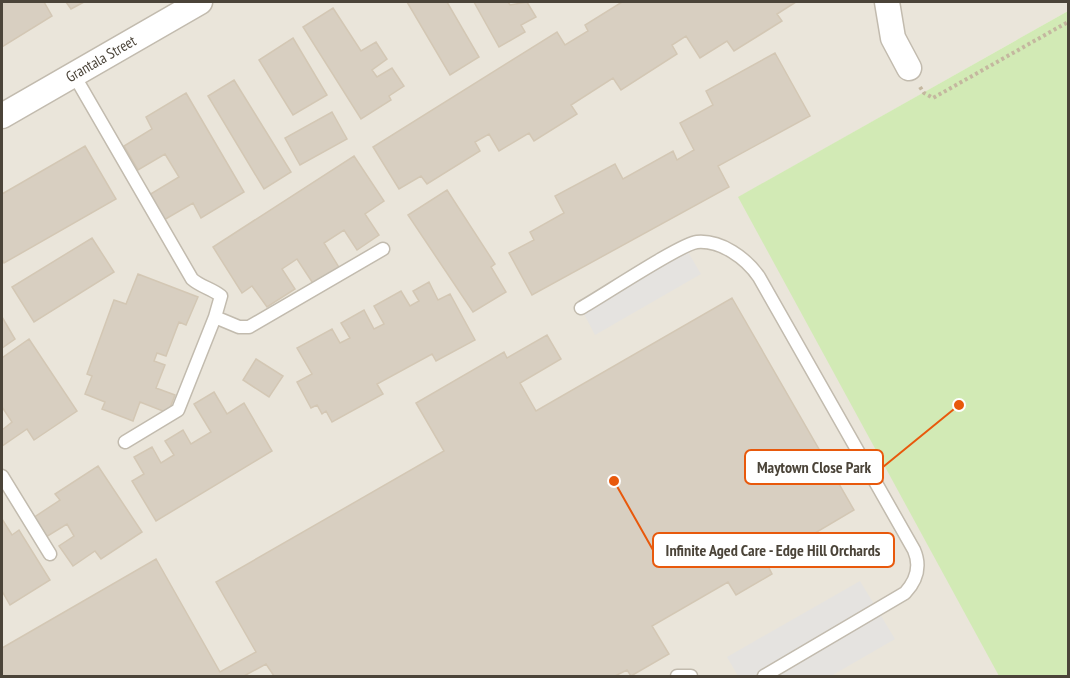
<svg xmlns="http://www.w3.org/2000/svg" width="1070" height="678" viewBox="0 0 1070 678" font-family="'PT Sans Narrow',sans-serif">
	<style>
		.residential { fill: #eae5da }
		.green { fill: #d2eab5 }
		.parking { fill: #e5e3e0 }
		.building { fill: #d8cfc1; stroke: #d3c7b4; stroke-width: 1.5 }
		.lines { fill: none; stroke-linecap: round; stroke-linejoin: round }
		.service-casing { stroke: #c2bbae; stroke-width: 15 }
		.minor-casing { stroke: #c2bbae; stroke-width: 27 }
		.path { stroke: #c4b79f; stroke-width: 4; stroke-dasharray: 3 3; stroke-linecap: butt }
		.service { stroke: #fff; stroke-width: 12 }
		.minor { stroke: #fff; stroke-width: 24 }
		.labels { text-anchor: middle; stroke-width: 4.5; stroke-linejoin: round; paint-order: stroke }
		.street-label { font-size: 15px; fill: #4b4439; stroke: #fff }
		.leader { fill: none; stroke: #e8590c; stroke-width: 2 }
		.callout-dot { fill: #e8590c; stroke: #fff; stroke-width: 2 }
		.callout { fill: #fff; stroke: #e8590c; stroke-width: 2 }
		.callout-label { font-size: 16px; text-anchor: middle; font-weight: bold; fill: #4b4439 }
	</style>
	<rect width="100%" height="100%" fill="#f6f3ec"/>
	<path class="residential" d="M2 2H1068V11L739 197 1002 676H2Z"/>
	<path class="green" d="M1068 11V676H999L738 197Z"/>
	<path class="parking" d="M685 247 701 274 595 335 581 308Z
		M860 581 895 639 831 676H738L727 657Z"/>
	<path class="building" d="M2 2H44L52 16 2 47Z
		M66 2H84L71 9Z
		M407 2H447L479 57 450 75Z
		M474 2H508L510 5 527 2 536 17 521 25 525 32 499 47Z
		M622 2H796L777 14 782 21 734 51 727 41 700 58 686 36 672 45 677 54 621 90 613 78 571 105 577 114 534 141 529 133 499 151 489 134 475 142 480 151 427 184 421 176 399 189 373 147 557 32 565 45 588 31 585 25Z
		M333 8 361 51 376 42 387 59 372 70 377 77 392 68 404 86 389 96 391 100 361 119 303 27Z
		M293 38 327 95 293 115 259 60Z
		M775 53 810 116 718 166 729 187 532 295 509 253 534 240 530 232 564 213 555 196 615 164 623 179 673 151 677 160 694 150 680 123 713 105 706 91Z
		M234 80 291 172 264 189 208 96Z
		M186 93 244 192 201 218 193 203 164 220 149 195 179 177 165 154 138 170 124 146 152 129 146 117Z
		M332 112 347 139 300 165 285 138Z
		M85 146 116 199 4 263 2 259V194Z
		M354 156 384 201 365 214 379 235 357 250 344 230 324 243 340 269 314 285 297 259 282 269 295 289 267 307 252 286 242 293 213 247Z
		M447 190 495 264 491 267 506 292 473 312 408 215Z
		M92 238 114 272 34 322 12 287Z
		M138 274 198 297 186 325 179 322 166 356 157 353 154 361 165 365 156 388 175 395 168 413 140 402 133 421 102 409 105 402 85 394 92 376 87 374 114 300 126 304Z
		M429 282 438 300 450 294 475 340 436 361 432 354 377 384 383 394 332 422 326 411 322 414 317 405 311 408 297 382 312 374 297 348 332 329 340 343 350 338 341 323 364 310 374 329 384 324 374 306 401 291 410 306 419 301 413 291Z
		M732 298 854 510 766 562 772 574 736 595 728 582 652 626 669 654 631 676 627 670 615 676H274L266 664 244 676H2V648L156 559 220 672 256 652 216 582 444 451 416 403 504 352 507 358 547 335 561 359 520 383 536 411Z
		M2 317 15 339 2 348Z
		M29 339 77 411 34 440 27 429 2 446V430L12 422 2 407V358Z
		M256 359 283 376 269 397 243 380Z
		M214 392 227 414 244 403 272 451 156 521 132 481 144 474 134 457 152 447 161 463 174 455 165 441 183 430 191 444 211 432 194 404Z
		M98 466 142 532 101 559 95 551 73 566 59 546 74 536 67 524 46 537 33 518 60 500 55 494Z
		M2 519 12 535 19 530 50 580 10 605 2 591Z"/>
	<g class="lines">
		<defs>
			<path id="service" d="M74 75 192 279C201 287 211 288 221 296L215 317 239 327H249L383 249
				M581 308C601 297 680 244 697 242 721 240 746 258 759 277L914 550C921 566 917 580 905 593L764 676
				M125 442 178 410 215 317
				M2 476 50 554
				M677 676H691"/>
			<path id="minor" d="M887 2 893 38 909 68
				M2 116 200 2"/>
		</defs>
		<use href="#service" class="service-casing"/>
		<use href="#minor" class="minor-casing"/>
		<path class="path" d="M920 87 924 93 933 98 1068 22"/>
		<use href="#service" class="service"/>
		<use href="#minor" class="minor"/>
	</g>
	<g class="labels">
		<g class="street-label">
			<text transform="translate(101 59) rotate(-30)" y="5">Grantala Street</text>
		</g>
	</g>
	<path class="leader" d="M959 405L883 467M614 481L653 550"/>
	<g class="callout-dot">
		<circle cx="959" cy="405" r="6"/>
		<circle cx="614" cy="481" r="6"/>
	</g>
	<g class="callout">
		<rect x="745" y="450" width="138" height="34" rx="6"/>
		<rect x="653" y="533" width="241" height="34" rx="6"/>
	</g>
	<g class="callout-label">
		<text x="814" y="473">Maytown Close Park</text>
		<text x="773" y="556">Infinite Aged Care - Edge Hill Orchards</text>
	</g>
	<rect width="1070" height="678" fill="none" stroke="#4b4439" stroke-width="6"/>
</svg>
